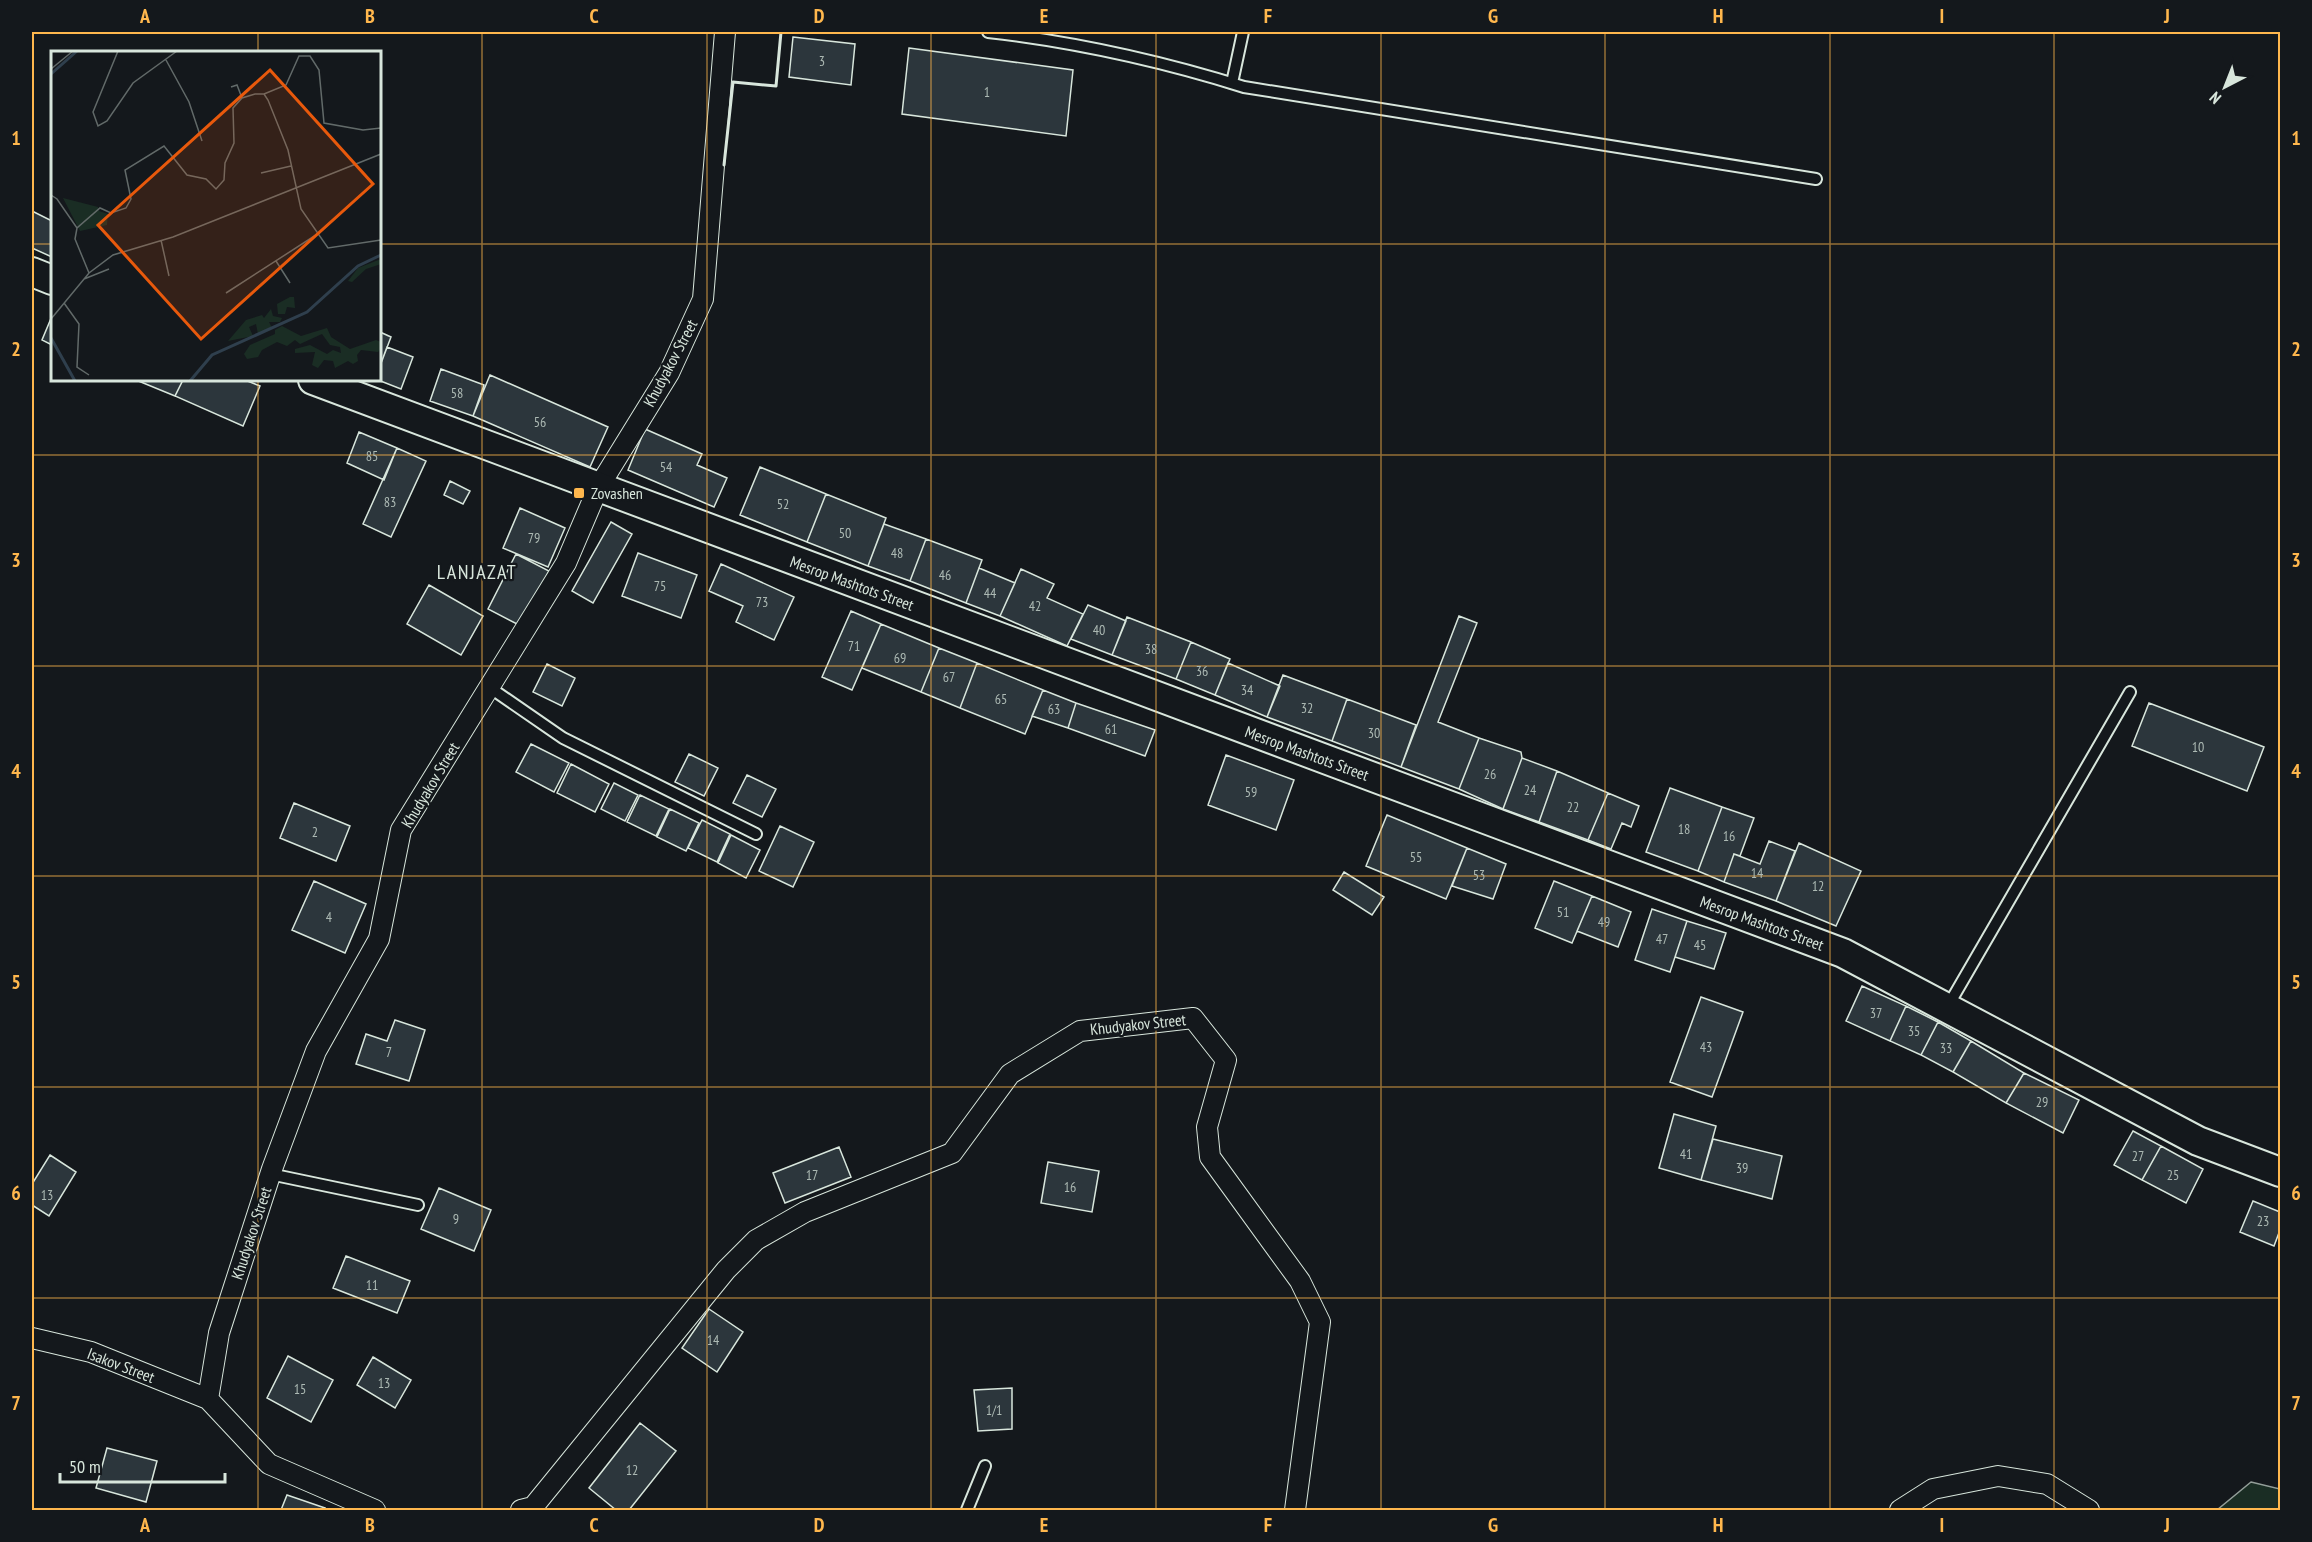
<svg xmlns="http://www.w3.org/2000/svg" width="2312" height="1542" viewBox="0 0 2312 1542" font-family="'PT Sans Narrow',sans-serif">
	<style>
		.green { fill: #1a2d24; stroke: #939e99; stroke-width: 1.5 }
		.building { fill: #2c363c; stroke: #d8e6dc; stroke-width: 1.5 }
		.lines { fill: none; stroke-linecap: round; stroke-linejoin: round }
		.lane-casing { stroke: #d8e6dc; stroke-width: 14 }
		.street-casing { stroke: #d8e6dc; stroke-width: 22 }
		.secondary-casing { stroke: #d8e6dc; stroke-width: 32 }
		.lane { stroke: #14181c; stroke-width: 10 }
		.street { stroke: #14181c; stroke-width: 20 }
		.secondary { stroke: #14181c; stroke-width: 28 }
		.wall { stroke: #d8e6dc; stroke-width: 3 }
		.grid { fill: none; stroke: #ffb74d; stroke-width: 1.5; stroke-opacity: 0.55 }
		.poi-dot { fill: #ffb74d; stroke: #14181c; stroke-width: 2 }
		.labels { text-anchor: middle; stroke-width: 4.5; stroke-linejoin: round; paint-order: stroke }
		.number-label { font-size: 14px; fill: #adbab4 }
		.street-label { font-size: 16px; fill: #d8e6dc; stroke: #14181c }
		.poi-label { font-size: 16px; fill: #d8e6dc; stroke: #14181c; text-anchor: start }
		.quarter-label { font-size: 20px; letter-spacing: 1.5px; fill: #d8e6dc; stroke: #14181c }
		.inset-river { fill: none; stroke: #2f3f4d; stroke-width: 3 }
		.inset-road { fill: none; stroke: #626a69; stroke-width: 1.5 }
		.view { fill: #e8590c; fill-opacity: 0.15; stroke: #e8590c; stroke-width: 3 }
		.inset-edge { fill: none; stroke: #d8e6dc; stroke-width: 3 }
		.neatline { fill: none; stroke: #ffb74d; stroke-width: 2 }
		.grid-label { font-size: 20px; text-anchor: middle; font-weight: bold; fill: #ffb74d }
	</style>
	<rect width="100%" height="100%" fill="#14181c"/>
	<path class="green" d="M2251 1482 2280 1489V1510H2217Z"/>
	<path class="building" d="M793 37 855 44 851 85 789 77Z
		M909 48 1073 70 1066 136 902 114Z
		M32 211 52 221V257L32 248Z
		M52 316V345L42 340Z
		M380 332 391 337 380 366Z
		M387 347 413 357 401 389 378 380 380 366Z
		M441 369 484 385 473 416 430 401Z
		M490 375 608 427 590 467 473 416Z
		M136 380H183L175 396Z
		M183 380H213L217 381 218 380H245L260 386 243 426 175 396Z
		M645 429 702 454 697 465 727 478 714 507 628 470Z
		M359 432 397 448 384 480 347 463Z
		M397 448 426 461 391 537 363 524Z
		M760 467 826 494 807 542 740 515Z
		M450 481 470 491 463 504 444 495Z
		M826 494 886 518 868 566 807 542Z
		M520 508 565 528 548 567 503 548Z
		M611 522 632 534 593 603 572 591Z
		M884 524 926 539 910 581 868 566Z
		M926 539 982 560 966 603 910 581Z
		M638 553 697 575 681 618 622 596Z
		M516 554 549 571 521 626 488 609Z
		M721 564 794 597 774 640 736 622 743 606 709 591Z
		M979 568 1015 583 1000 616 966 603Z
		M1021 569 1054 584 1047 598 1083 614 1067 646 1000 616Z
		M429 585 483 616 461 655 407 624Z
		M1088 605 1126 621 1112 655 1071 639Z
		M851 611 881 624 852 690 822 677Z
		M1459 616 1477 623 1438 722 1479 738 1459 789 1401 767Z
		M1127 617 1191 642 1176 679 1112 655Z
		M881 624 939 648 921 692 862 668Z
		M1191 642 1230 659 1215 695 1176 679Z
		M939 648 977 663 960 708 921 692Z
		M977 663 1043 690 1025 734 960 708Z
		M1228 663 1280 686 1267 717 1215 695Z
		M547 664 575 678 562 706 533 692Z
		M1283 675 1347 699 1332 741 1267 717Z
		M1043 690 1076 703 1068 728 1032 716Z
		M1347 699 1416 725 1401 767 1332 741Z
		M1076 703 1155 730 1145 756 1068 728Z
		M2149 703 2264 747 2247 791 2132 746Z
		M1479 738 1521 752 1522 758 1503 809 1459 789Z
		M531 744 569 763 554 792 516 772Z
		M689 754 718 768 704 796 675 782Z
		M1226 755 1294 780 1276 830 1208 805Z
		M1522 758 1557 771 1539 822 1503 809Z
		M571 764 609 784 595 812 557 793Z
		M1557 771 1608 793 1588 840 1539 822Z
		M747 775 776 789 762 817 733 803Z
		M614 783 638 795 625 821 601 809Z
		M1670 788 1722 807 1698 871 1646 852Z
		M1608 793 1639 806 1631 827 1622 823 1611 849 1588 840Z
		M640 795 669 809 656 836 627 822Z
		M294 803 350 826 336 861 280 838Z
		M1722 807 1754 818 1740 856 1734 854 1724 882 1698 871Z
		M670 809 699 823 686 851 657 837Z
		M1387 815 1467 848 1446 899 1366 866Z
		M702 820 730 834 717 862 688 848Z
		M780 826 814 842 793 887 759 871Z
		M731 835 760 850 746 878 718 863Z
		M1769 841 1795 851 1776 901 1724 882 1734 854 1760 864Z
		M1799 843 1861 871 1836 926 1776 901Z
		M1467 848 1506 864 1493 899 1452 886Z
		M1344 872 1384 897 1372 915 1333 890Z
		M314 881 366 904 345 953 292 930Z
		M1554 881 1592 896 1572 943 1535 928Z
		M1592 896 1631 912 1618 947 1577 931Z
		M1652 909 1687 921 1670 972 1635 960Z
		M1687 921 1726 933 1714 969 1675 957Z
		M1862 986 1906 1006 1890 1041 1846 1021Z
		M1701 997 1743 1012 1712 1097 1670 1082Z
		M1906 1006 1938 1022 1921 1055 1890 1041Z
		M395 1020 425 1030 409 1081 356 1064 366 1034 387 1041Z
		M1938 1022 1971 1041 1953 1072 1921 1055Z
		M1971 1041 2024 1073 2006 1103 1953 1072Z
		M2024 1073 2079 1100 2063 1133 2006 1103Z
		M1674 1114 1716 1126 1701 1180 1659 1168Z
		M2133 1131 2161 1146 2142 1180 2114 1165Z
		M1713 1139 1782 1156 1772 1199 1701 1180Z
		M2161 1146 2203 1169 2186 1203 2142 1180Z
		M839 1147 851 1177 785 1203 773 1173Z
		M50 1155 76 1172 49 1216 32 1205V1184Z
		M1048 1162 1099 1171 1092 1212 1041 1203Z
		M439 1188 491 1210 474 1251 421 1229Z
		M2253 1201 2280 1212V1230L2274 1246 2240 1232Z
		M346 1256 410 1281 397 1313 333 1288Z
		M709 1309 743 1332 717 1372 682 1348Z
		M288 1356 333 1380 311 1422 267 1398Z
		M373 1357 411 1380 395 1408 357 1385Z
		M1012 1388V1429L978 1431 974 1390Z
		M640 1423 676 1451 629 1510H616L589 1488Z
		M107 1448 157 1461 146 1502 96 1488Z
		M287 1495 325 1508 324 1510H281Z"/>
	<g class="lines">
		<defs>
			<path id="lane" d="M988 32C1075 42 1161 61 1244 87L1816 179
				M1232 83 1243 32
				M489 687 563 738 756 834
				M1948 1006 2130 692
				M270 1174 418 1205
				M967 1510 985 1466"/>
			<path id="street" d="M32 1338 91 1352 208 1399
				M375 1510 269 1464 208 1399 219 1333 272 1169 316 1051 379 939 401 830 566 563 598 488 669 373 703 299 725 32
				M521 1510 533 1507 726 1270 756 1240 805 1212 952 1153 1010 1074 1080 1031 1193 1018 1226 1060 1207 1127 1210 1157 1300 1281 1320 1322 1295 1510
				M1900 1510 1933 1489 1998 1476 2047 1484 2089 1510"/>
			<path id="secondary" d="M32 272 52 280
				M313 380 1843 953 2198 1141 2280 1172"/>
		</defs>
		<use href="#lane" class="lane-casing"/>
		<use href="#street" class="street-casing"/>
		<use href="#secondary" class="secondary-casing"/>
		<use href="#lane" class="lane"/>
		<use href="#street" class="street"/>
		<use href="#secondary" class="secondary"/>
		<path class="wall" d="M724 165 733 82 776 86 781 32"/>
	</g>
	<path class="grid" d="M258 32V52M482 32V1510M707 32V1510M931 32V1510M1156 32V1510M1381 32V1510M1605 32V1510M1830 32V1510M2054 32V1510M32 244H52M380 244H2280M258 380V1510M32 455H2280M32 666H2280M32 876H2280M32 1087H2280M32 1298H2280"/>
	<rect class="poi-dot" x="573" y="487" width="12" height="12" rx="3"/>
	<g class="labels">
		<g class="number-label">
			<text x="822" y="66">3</text>
			<text x="987" y="97">1</text>
			<text x="457" y="398">58</text>
			<text x="540" y="427">56</text>
			<text x="372" y="461">85</text>
			<text x="666" y="472">54</text>
			<text x="390" y="507">83</text>
			<text x="783" y="509">52</text>
			<text x="845" y="538">50</text>
			<text x="534" y="543">79</text>
			<text x="897" y="558">48</text>
			<text x="945" y="580">46</text>
			<text x="660" y="591">75</text>
			<text x="990" y="598">44</text>
			<text x="762" y="607">73</text>
			<text x="1035" y="611">42</text>
			<text x="1099" y="635">40</text>
			<text x="854" y="651">71</text>
			<text x="1151" y="654">38</text>
			<text x="900" y="663">69</text>
			<text x="1202" y="676">36</text>
			<text x="949" y="682">67</text>
			<text x="1247" y="695">34</text>
			<text x="1001" y="704">65</text>
			<text x="1307" y="713">32</text>
			<text x="1054" y="714">63</text>
			<text x="1111" y="734">61</text>
			<text x="1374" y="738">30</text>
			<text x="2198" y="752">10</text>
			<text x="1490" y="779">26</text>
			<text x="1530" y="795">24</text>
			<text x="1251" y="797">59</text>
			<text x="1573" y="812">22</text>
			<text x="1684" y="834">18</text>
			<text x="315" y="837">2</text>
			<text x="1729" y="841">16</text>
			<text x="1416" y="862">55</text>
			<text x="1757" y="878">14</text>
			<text x="1479" y="880">53</text>
			<text x="1818" y="891">12</text>
			<text x="1563" y="917">51</text>
			<text x="329" y="922">4</text>
			<text x="1604" y="927">49</text>
			<text x="1662" y="944">47</text>
			<text x="1700" y="950">45</text>
			<text x="1876" y="1018">37</text>
			<text x="1914" y="1036">35</text>
			<text x="1706" y="1052">43</text>
			<text x="1946" y="1053">33</text>
			<text x="389" y="1057">7</text>
			<text x="2042" y="1107">29</text>
			<text x="1686" y="1159">41</text>
			<text x="2138" y="1161">27</text>
			<text x="1742" y="1173">39</text>
			<text x="812" y="1180">17</text>
			<text x="2173" y="1180">25</text>
			<text x="1070" y="1192">16</text>
			<text x="47" y="1200">13</text>
			<text x="456" y="1224">9</text>
			<text x="2263" y="1226">23</text>
			<text x="372" y="1290">11</text>
			<text x="713" y="1345">14</text>
			<text x="384" y="1388">13</text>
			<text x="300" y="1394">15</text>
			<text x="994" y="1415">1/1</text>
			<text x="632" y="1475">12</text>
		</g>
		<g class="street-label">
			<text transform="translate(670 363) rotate(-62)" y="6">Khudyakov Street</text>
			<text transform="translate(852 583) rotate(20)" y="6">Mesrop Mashtots Street</text>
			<text transform="translate(1307 753) rotate(20)" y="6">Mesrop Mashtots Street</text>
			<text transform="translate(430 785) rotate(-59)" y="6">Khudyakov Street</text>
			<text transform="translate(1762 923) rotate(20)" y="6">Mesrop Mashtots Street</text>
			<text transform="translate(1138 1024) rotate(-6)" y="6">Khudyakov Street</text>
			<text transform="translate(251 1233) rotate(-72)" y="6">Khudyakov Street</text>
			<text transform="translate(121 1365) rotate(21)" y="6">Isakov Street</text>
		</g>
		<g class="poi-label">
			<text x="591" y="499">Zovashen</text>
		</g>
		<g class="quarter-label">
			<text x="477" y="579">LANJAZAT</text>
		</g>
	</g>
	<g transform="translate(51 51)">
		<rect width="330" height="330" fill="#14181c"/>
		<path d="M12 147 47 156 48 160 57 163 56 174 29 180ZM330 208V213L315 218 301 231 297 230 307 217ZM239 246H243L244 257 236 256 234 263H227L226 253ZM220 258 222 265 231 267 229 271H218L221 277 207 283 205 273 198 276 202 285 177 290 195 269 211 264 213 267ZM231 275 250 285 276 277 280 286 299 298 325 289 330 291V297L327 301 310 299 306 304 307 310 302 313 297 310 284 317 282 310 273 309 267 317 261 314 264 301 244 302V298L259 294 276 303 282 299 290 302 289 296 279 294 271 283 249 293 244 289 236 295 226 291 211 299 207 306 196 308 193 303 199 294 224 283V279Z" fill="#1a2d24"/>
		<path class="inset-river" d="M0 23 26 0M0 287 24 330M139 330 161 304 256 261 307 215 330 204"/>
		<path class="inset-road" d="M67 0 42 61 47 75 56 70 82 32 126 0M115 9 138 51 151 90M0 18 22 0M180 36 186 34 191 47M213 43 235 34 248 5H259L268 19 273 72 312 79 330 77M210 122 240 115M0 144 6 148 26 177M110 189 118 225M225 210 239 232M38 222 24 188 26 177 49 157 60 162 75 157 80 148 74 119 113 95 136 124 155 128 165 138 173 129 174 112 183 92 182 57 191 47 204 43H213L217 49 237 99 250 158 277 197 330 189M33 228 58 218M175 242 268 182M13 252 28 273 26 316 38 324M0 268 38 222 62 204 122 186 330 103"/>
		<path class="view" d="M219 19 322 133 150 288 47 174Z"/>
		<rect width="330" height="330" class="inset-edge"/>
	</g>
	<rect width="2312" height="1542" fill="none" stroke="#14181c" stroke-width="66"/>
	<g transform="translate(2225 87) rotate(222)" stroke="#14181c" stroke-width="4.5" paint-order="stroke">
	<path d="M0-4.5L10 22L0 15L-10 22Z" fill="#d8e6dc"/>
	<text y="-9" font-size="16" font-weight="bold" text-anchor="middle" fill="#d8e6dc">N</text>
	</g>
	<path d="M60 1473v9h165v-9" fill="none" stroke="#d8e6dc" stroke-width="3"/>
	<text x="69" y="1473" font-size="18" fill="#d8e6dc" stroke="#14181c" stroke-width="4.5" paint-order="stroke">50 m</text>
	<rect x="33" y="33" width="2246" height="1476" class="neatline"/>
	<g class="grid-label">
		<text x="145" y="23">A</text>
		<text x="370" y="23">B</text>
		<text x="594" y="23">C</text>
		<text x="819" y="23">D</text>
		<text x="1044" y="23">E</text>
		<text x="1268" y="23">F</text>
		<text x="1493" y="23">G</text>
		<text x="1718" y="23">H</text>
		<text x="1942" y="23">I</text>
		<text x="2167" y="23">J</text>
		<text x="16" y="145">1</text>
		<text x="2296" y="145">1</text>
		<text x="16" y="356">2</text>
		<text x="2296" y="356">2</text>
		<text x="16" y="567">3</text>
		<text x="2296" y="567">3</text>
		<text x="16" y="778">4</text>
		<text x="2296" y="778">4</text>
		<text x="16" y="989">5</text>
		<text x="2296" y="989">5</text>
		<text x="16" y="1200">6</text>
		<text x="2296" y="1200">6</text>
		<text x="16" y="1410">7</text>
		<text x="2296" y="1410">7</text>
		<text x="145" y="1532">A</text>
		<text x="370" y="1532">B</text>
		<text x="594" y="1532">C</text>
		<text x="819" y="1532">D</text>
		<text x="1044" y="1532">E</text>
		<text x="1268" y="1532">F</text>
		<text x="1493" y="1532">G</text>
		<text x="1718" y="1532">H</text>
		<text x="1942" y="1532">I</text>
		<text x="2167" y="1532">J</text>
	</g>
</svg>
